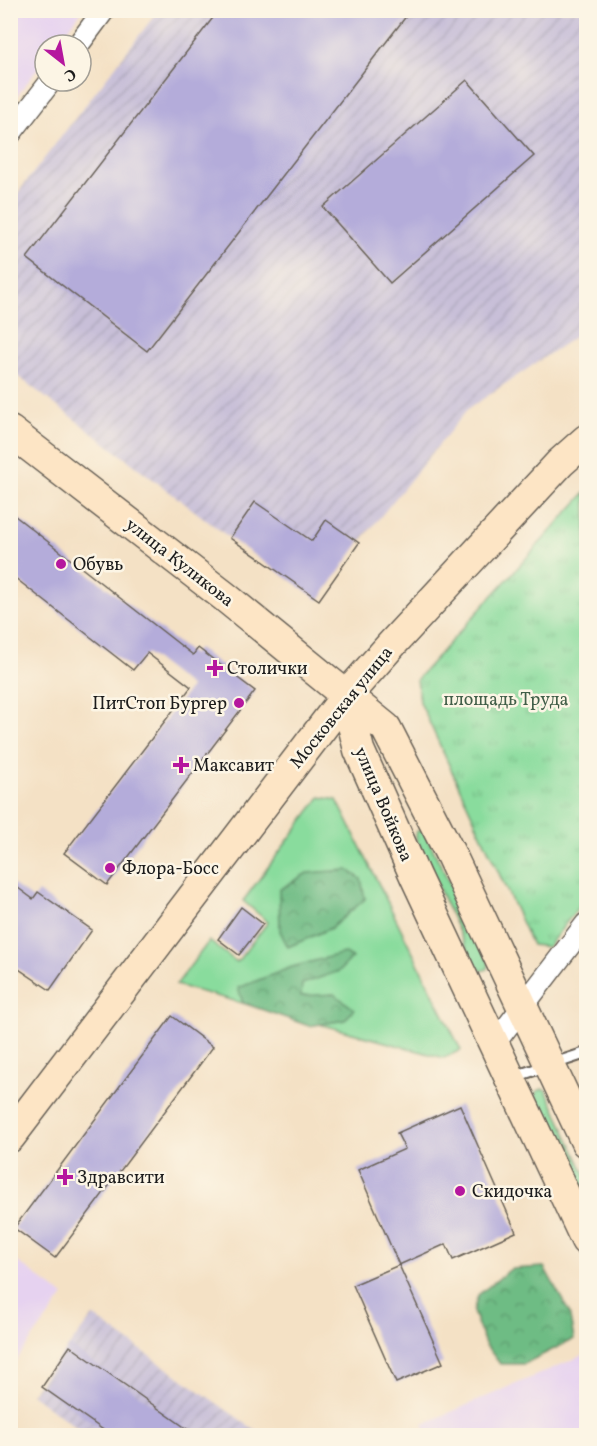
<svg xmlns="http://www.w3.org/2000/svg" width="597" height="1446" viewBox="0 0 597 1446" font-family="Vollkorn,serif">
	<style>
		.built { fill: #e6d2f0 }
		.industrial { fill: url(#industrial-furrows) }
		.grass { fill: #89dc9d; stroke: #527c5c; stroke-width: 1.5 }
		.forest { fill: url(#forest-crowns); stroke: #456c50; stroke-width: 1.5 }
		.park { fill: url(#park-tufts); stroke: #527c5c; stroke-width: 1.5 }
		.building { fill: #b4acda }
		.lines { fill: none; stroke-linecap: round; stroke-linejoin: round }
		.lane-casing { stroke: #686157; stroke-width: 14 }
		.street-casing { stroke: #686157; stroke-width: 24 }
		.secondary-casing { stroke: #686157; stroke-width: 33 }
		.lane { stroke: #fff; stroke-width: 10 }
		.street { stroke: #fff; stroke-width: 21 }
		.secondary { stroke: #fde5c5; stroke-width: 30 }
		.poi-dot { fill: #b5179e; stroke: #fcf5e5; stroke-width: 2 }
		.labels { text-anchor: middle; stroke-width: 5; stroke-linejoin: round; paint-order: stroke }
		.street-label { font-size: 18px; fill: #1c1c1c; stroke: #fcf5e5 }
		.poi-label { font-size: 18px; fill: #1c1c1c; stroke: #fcf5e5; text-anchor: start }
		.park-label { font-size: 18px; fill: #425f49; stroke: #fcf5e5 }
	</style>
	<defs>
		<pattern id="industrial-furrows" width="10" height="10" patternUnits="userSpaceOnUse" patternTransform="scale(1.5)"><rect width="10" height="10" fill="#c8bfd8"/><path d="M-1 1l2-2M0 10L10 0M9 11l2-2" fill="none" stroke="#aba4b9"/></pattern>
		<pattern id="forest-crowns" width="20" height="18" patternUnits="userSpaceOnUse" patternTransform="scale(1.5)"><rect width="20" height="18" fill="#6ebc84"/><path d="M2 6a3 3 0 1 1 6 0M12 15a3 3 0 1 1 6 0" fill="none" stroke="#5a986b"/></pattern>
		<pattern id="park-tufts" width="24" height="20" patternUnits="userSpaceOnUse" patternTransform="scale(1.5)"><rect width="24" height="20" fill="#89dc9d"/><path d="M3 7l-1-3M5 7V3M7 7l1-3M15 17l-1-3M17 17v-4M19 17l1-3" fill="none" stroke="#76bc87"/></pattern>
	</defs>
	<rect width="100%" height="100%" fill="#fcf5e5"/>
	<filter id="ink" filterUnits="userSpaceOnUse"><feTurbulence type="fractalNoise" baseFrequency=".0167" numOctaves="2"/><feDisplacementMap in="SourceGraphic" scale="12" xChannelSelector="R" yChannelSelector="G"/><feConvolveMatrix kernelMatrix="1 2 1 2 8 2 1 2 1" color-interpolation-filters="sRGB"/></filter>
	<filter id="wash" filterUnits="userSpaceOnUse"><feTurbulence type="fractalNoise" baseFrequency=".008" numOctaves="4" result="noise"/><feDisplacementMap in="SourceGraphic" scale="24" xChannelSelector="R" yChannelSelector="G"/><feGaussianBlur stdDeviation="1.35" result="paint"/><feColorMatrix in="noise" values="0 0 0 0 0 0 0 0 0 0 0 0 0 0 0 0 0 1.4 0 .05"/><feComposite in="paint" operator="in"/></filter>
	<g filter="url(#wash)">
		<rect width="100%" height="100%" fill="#f4e1c5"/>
		<path class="built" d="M11 10 82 11 56 45H45V59L11 104Z
			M11 1257 64 1296 11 1367Z
			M586 1354V1435H428L423 1424Z"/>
		<path class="industrial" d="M158 11H586V329L468 409 359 543 319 600 230 538 11 371 10 203Z
			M93 1316 262 1435H77L80 1430 31 1394Z"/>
		<path class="grass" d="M320 797 337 800 461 1050 444 1058 176 985 209 941 237 962 268 922 243 901Z
			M423 829 489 963 488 969 481 971 476 969 416 839V832Z
			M542 1089 546 1090 586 1176V1208L535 1098 536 1092Z"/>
		<path class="forest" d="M348 870 361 879 365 899 331 928 288 947 280 931 279 890 307 873Z
			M344 953 352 958 339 971 302 984 301 996 334 994 354 1009 345 1020 309 1026 243 1003 238 988 292 967Z
			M544 1267 569 1312 574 1339 524 1364H500L485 1344 473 1312 478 1295 511 1269Z"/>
		<path class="park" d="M586 492V897L548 947 532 945 420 702 417 679Z"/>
		<g id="blocks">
			<path class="building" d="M219 10H411L147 351 27 258Z
				M467 80 534 156 390 283 323 207Z
				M255 502 312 541 326 520 359 543 319 600 230 538Z
				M10 512 193 655 198 648 255 691 107 885 64 853 191 687 147 653 133 670 10 574Z
				M10 882 33 899 38 892 92 930 50 990 10 963Z
				M241 907 263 924 239 955 218 939Z
				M172 1016 213 1047 55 1258 14 1228Z
				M460 1105 516 1232 453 1260 446 1244 399 1265 358 1170 405 1149 397 1133Z
				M399 1265 443 1363 396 1383 353 1285Z
				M70 1346 197 1436H112L42 1387Z"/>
		</g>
	</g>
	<g filter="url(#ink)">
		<use href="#blocks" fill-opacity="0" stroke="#686157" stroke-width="1.5"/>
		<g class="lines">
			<defs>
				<path id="lane" d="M510 1078 586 1053"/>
				<path id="street" d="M78 45 104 10
					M10 134 51 81
					M494 1044 586 924"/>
				<path id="secondary" d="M10 431 224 596 386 728 452 857 586 1142
					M346 696 359 750 415 876 586 1240
					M10 1137 346 696 392 644 560 463 586 440"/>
			</defs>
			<use href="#lane" class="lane-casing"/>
			<use href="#street" class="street-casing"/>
			<use href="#secondary" class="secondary-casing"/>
			<use href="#lane" class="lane"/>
			<use href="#street" class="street"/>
			<use href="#secondary" class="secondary"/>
		</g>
	</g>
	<g class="poi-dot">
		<circle cx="61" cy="564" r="6"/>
		<path d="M212 659h6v6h6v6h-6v6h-6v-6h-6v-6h6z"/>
		<circle cx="239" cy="703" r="6"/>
		<path d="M178 756h6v6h6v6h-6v6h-6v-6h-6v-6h6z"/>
		<circle cx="110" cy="868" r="6"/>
		<path d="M62 1168h6v6h6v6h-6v6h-6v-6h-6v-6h6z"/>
		<circle cx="460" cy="1191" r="6"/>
	</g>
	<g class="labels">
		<g class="street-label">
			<text transform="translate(180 562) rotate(38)" y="6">улица Куликова</text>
			<text transform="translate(341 707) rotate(-51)" y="6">Московская улица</text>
			<text transform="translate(384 804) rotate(67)" y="6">улица Войкова</text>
		</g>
		<g class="poi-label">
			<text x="73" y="570">Обувь</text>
			<text x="227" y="674">Столички</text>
			<text x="227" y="709" text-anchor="end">ПитСтоп Бургер</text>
			<text x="193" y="771">Максавит</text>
			<text x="122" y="874">Флора-Босс</text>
			<text x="77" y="1183">Здравсити</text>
			<text x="472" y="1197">Скидочка</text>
		</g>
		<g class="park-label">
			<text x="506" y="705">площадь Труда</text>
		</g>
	</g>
	<rect width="597" height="1446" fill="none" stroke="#fcf5e5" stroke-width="36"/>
	<g transform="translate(63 63) rotate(149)"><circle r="28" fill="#fcf5e5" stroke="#a29e95" stroke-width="1.5"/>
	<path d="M0-4.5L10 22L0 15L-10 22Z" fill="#b5179e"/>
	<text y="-9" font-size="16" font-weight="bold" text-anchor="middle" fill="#1c1c1c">С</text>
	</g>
</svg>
